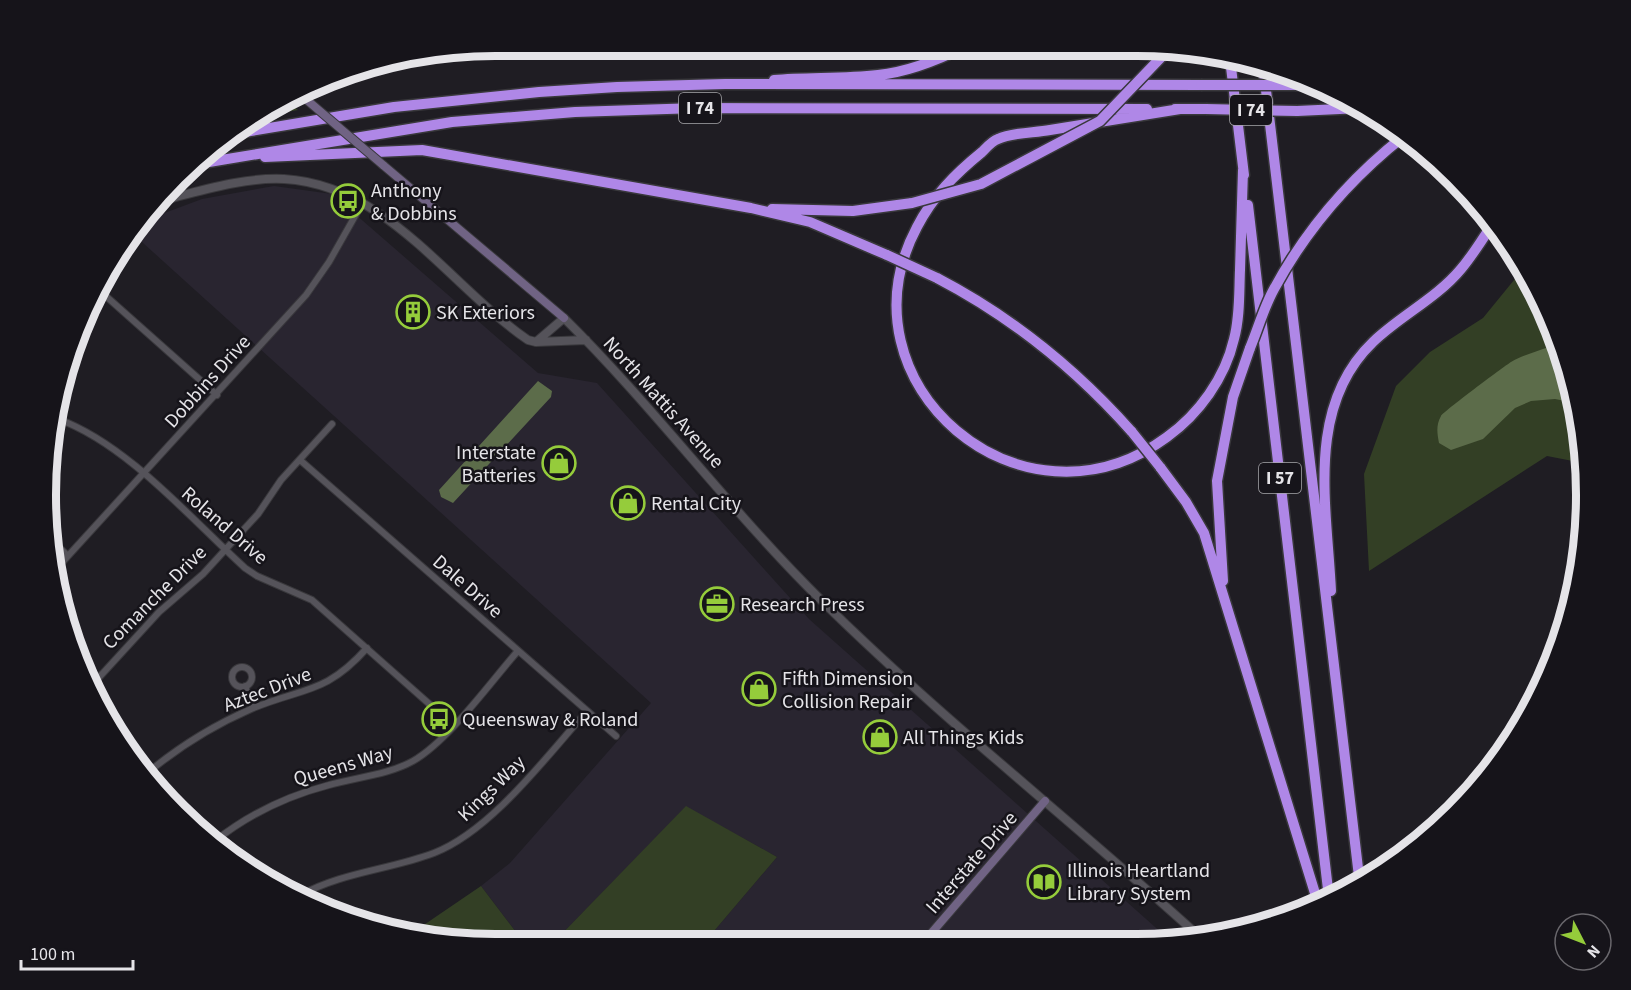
<svg xmlns="http://www.w3.org/2000/svg" width="1631" height="990" viewBox="0 0 1631 990" font-family="'Source Sans 3',sans-serif">
	<style>
		.built { fill: #292530 }
		.green { fill: #333f25 }
		.water { fill: #5c6c4a }
		.lines { fill: none; stroke-linecap: round; stroke-linejoin: round }
		.minor-casing { stroke: #39383c; stroke-width: 8 }
		.tertiary-casing { stroke: #39383c; stroke-width: 10 }
		.secondary-casing { stroke: #39383c; stroke-width: 10 }
		.motorway-casing { stroke: #39383c; stroke-width: 13 }
		.minor { stroke: #55535a; stroke-width: 6 }
		.tertiary { stroke: #55535a; stroke-width: 8 }
		.secondary { stroke: #706384; stroke-width: 8 }
		.motorway { stroke: #af87e7; stroke-width: 10 }
		.secondary-bridge-casing { stroke: #39383c; stroke-width: 10; stroke-linecap: butt }
		.motorway-bridge-casing { stroke: #39383c; stroke-width: 13; stroke-linecap: butt }
		.secondary-bridge { stroke: #706384; stroke-width: 8 }
		.motorway-bridge { stroke: #af87e7; stroke-width: 10 }
		.labels { text-anchor: middle; stroke-width: 5; stroke-linejoin: round; paint-order: stroke }
		.shield { fill: #16141a; stroke: #a7a6aa; stroke-width: 1.5 }
		.shield-label { font-size: 18px; font-weight: bold; fill: #e5e4e8 }
		.poi-label { font-size: 20px; fill: #e5e4e8; stroke: #16141a; text-anchor: start }
		.street-label { font-size: 20px; fill: #e5e4e8; stroke: #16141a }
		.rim { fill: none; stroke: #e5e4e8; stroke-width: 8 }
	</style>
	<rect width="100%" height="100%" fill="#1f1d23"/>
	<path class="built" d="M274 186 332 194 538 373 597 383 809 619 1173 943 703 944 777 857 686 807 552 944H525L481 886 510 863 651 703 132 233 143 221 202 199Z"/>
	<path class="green" d="M288 102 298 110 260 117Z
		M1523 269 1552 323 1577 408 1583 463 1547 456 1369 571 1364 474 1396 386 1430 352 1483 318Z
		M686 806 777 857 703 944H552Z
		M481 886 525 944H465L412 933Z"/>
	<path class="water" d="M1546 348 1561 353 1576 403 1555 399 1531 401 1515 408 1483 439 1451 450 1439 443C1437 433 1436 425 1441 416 1443 412 1503 367 1511 362 1521 356 1535 352 1546 348Z
		M538 381 552 391 551 397 453 503 441 497 439 490Z"/>
	<g class="lines">
		<defs>
			<path id="minor" d="M99 290 217 395
				M58 419C127 444 190 518 245 568L257 576 312 600 453 725
				M300 460 616 736
				M53 541 68 556
				M57 568 306 295 329 262 363 202
				M232 677a10 10 0 1 1 20 0a10 10 0 1 1-20 0Z
				M93 684 159 612 203 574 258 514 281 480 332 424
				M245 686 253 708
				M145 775C177 748 212 726 251 709 303 687 325 695 367 648
				M215 841C249 814 287 796 329 785 357 777 388 775 413 761 449 740 489 684 517 652
				M299 896C342 872 389 870 434 853 491 831 546 757 587 711"/>
			<path id="tertiary" d="M163 200C201 191 244 177 284 179 388 185 448 285 528 340L536 342 564 318C656 409 732 513 824 603 944 721 1077 825 1201 938
				M536 342 586 340"/>
			<path id="secondary" d="M383 165 564 318
				M922 944 1045 801"/>
			<path id="motorway" d="M1230 59 1244 175
				M1263 65 1360 885
				M774 80C808 77 843 79 878 75 909 72 938 60 966 46
				M1296 85 1315 86
				M1175 109H1206
				M1180 109C1137 116 1093 123 1050 130 1034 133 1013 132 998 139 992 141 986 148 982 152 955 174 933 196 917 227 834 383 1022 544 1167 437 1199 414 1225 378 1234 339 1240 317 1239 293 1240 270 1241 237 1242 203 1243 170
				M1297 111 1361 108
				M227 135 394 107 539 92 617 87 725 84 1201 85
				M265 157 422 150 751 208 810 222 887 255
				M197 164 452 122 575 112 697 108 1147 109
				M1248 205 1329 898
				M772 209 853 211 912 203
				M937 278C1012 317 1076 369 1132 432
				M1160 467 1186 502 1204 533 1318 903
				M1223 581 1217 481 1233 397 1250 348
				M1331 591C1327 507 1305 407 1373 342 1400 316 1437 298 1461 269 1473 255 1482 239 1493 224"/>
		</defs>
		<use href="#minor" class="minor-casing"/>
		<use href="#tertiary" class="tertiary-casing"/>
		<use href="#secondary" class="secondary-casing"/>
		<use href="#motorway" class="motorway-casing"/>
		<use href="#minor" class="minor"/>
		<use href="#tertiary" class="tertiary"/>
		<use href="#secondary" class="secondary"/>
		<use href="#motorway" class="motorway"/>
		<defs>
			<path id="secondary-bridge" d="M301 95 383 165"/>
			<path id="motorway-bridge" d="M1201 85H1296
				M1206 109 1297 111
				M912 203 981 184 1100 121 1171 47
				M887 255 937 278
				M1250 348C1258 329 1264 307 1274 289 1306 230 1352 177 1404 136
				M1132 432 1160 467"/>
		</defs>
		<use href="#secondary-bridge" class="secondary-bridge-casing"/>
		<use href="#motorway-bridge" class="motorway-bridge-casing"/>
		<use href="#secondary-bridge" class="secondary-bridge"/>
		<use href="#motorway-bridge" class="motorway-bridge"/>
	</g>
	<defs>
		<symbol id="bus-ring" viewBox="-11 -11 22 22"><circle r="9.5" fill="#16141a" stroke="#95cc3b" stroke-width="1.5"/><path d="M-5-6H5V4H4V6H2V4H-2V6H-4V4H-5ZM-3.5-4V0h7V-4ZM-3.5 1.2v1.5H-2V1.2ZM2 1.2v1.5H3.5V1.2Z" fill="#95cc3b"/></symbol>
		<symbol id="building-ring" viewBox="-11 -11 22 22"><circle r="9.5" fill="#16141a" stroke="#95cc3b" stroke-width="1.5"/><path d="M-4-6H4V6H1V3H-1V6H-4ZM-2.5-4.3h1.7v1.8h-1.7ZM.8-4.3h1.7v1.8H.8ZM-2.5-1h1.7V.8h-1.7ZM.8-1h1.7V.8H.8Z" fill="#95cc3b"/></symbol>
		<symbol id="shop-ring" viewBox="-11 -11 22 22"><circle r="9.5" fill="#16141a" stroke="#95cc3b" stroke-width="1.5"/><path d="M-5-2.5h2.3a2.7 3.5 0 0 1 5.4 0H5L5.5 6h-11ZM-1.5-2.5h3a1.5 2.3 0 0 0-3 0Z" fill="#95cc3b"/></symbol>
		<symbol id="office-ring" viewBox="-11 -11 22 22"><circle r="9.5" fill="#16141a" stroke="#95cc3b" stroke-width="1.5"/><path d="M-6-3h4V-5.5h4V-3h4V5H-6ZM-1-4.5V-3h2v-1.5ZM-6 0V1H6V0Z" fill="#95cc3b"/></symbol>
		<symbol id="library-ring" viewBox="-11 -11 22 22"><circle r="9.5" fill="#16141a" stroke="#95cc3b" stroke-width="1.5"/><path d="M-6-4Q-3-5.5-.7-3.5V5Q-3 3-6 4ZM6-4Q3-5.5 .7-3.5V5Q3 3 6 4Z" fill="#95cc3b"/></symbol>
	</defs>
	<g fill-rule="evenodd">
		<use href="#bus-ring" x="329" y="182" width="38" height="38"/>
		<use href="#building-ring" x="394" y="293" width="38" height="38"/>
		<use href="#shop-ring" x="540" y="444" width="38" height="38"/>
		<use href="#shop-ring" x="609" y="484" width="38" height="38"/>
		<use href="#office-ring" x="698" y="585" width="38" height="38"/>
		<use href="#shop-ring" x="740" y="670" width="38" height="38"/>
		<use href="#bus-ring" x="420" y="700" width="38" height="38"/>
		<use href="#shop-ring" x="861" y="718" width="38" height="38"/>
		<use href="#library-ring" x="1025" y="863" width="38" height="38"/>
	</g>
	<g class="labels">
		<g class="shield">
			<rect x="679" y="93" width="42" height="30" rx="4.5"/>
			<rect x="1230" y="95" width="42" height="30" rx="4.5"/>
			<rect x="1259" y="463" width="42" height="30" rx="4.5"/>
		</g>
		<g class="shield-label">
			<text x="700" y="114">I 74</text>
			<text x="1251" y="116">I 74</text>
			<text x="1280" y="484">I 57</text>
		</g>
		<g class="poi-label">
			<text x="371" y="197">Anthony<tspan x="371" dy="23">&amp; Dobbins</tspan></text>
			<text x="436" y="319">SK Exteriors</text>
			<text x="536" y="459" text-anchor="end">Interstate<tspan x="536" dy="23">Batteries</tspan></text>
			<text x="651" y="510">Rental City</text>
			<text x="740" y="611">Research Press</text>
			<text x="782" y="685">Fifth Dimension<tspan x="782" dy="23">Collision Repair</tspan></text>
			<text x="462" y="726">Queensway &amp; Roland</text>
			<text x="903" y="744">All Things Kids</text>
			<text x="1067" y="877">Illinois Heartland<tspan x="1067" dy="23">Library System</tspan></text>
		</g>
		<g class="street-label">
			<text transform="translate(207 381) rotate(-48)" y="7">Dobbins Drive</text>
			<text transform="translate(664 402) rotate(48)" y="7">North Mattis Avenue</text>
			<text transform="translate(225 525) rotate(41)" y="7">Roland Drive</text>
			<text transform="translate(468 586) rotate(41)" y="7">Dale Drive</text>
			<text transform="translate(154 597) rotate(-45)" y="7">Comanche Drive</text>
			<text transform="translate(267 689) rotate(-21)" y="7">Aztec Drive</text>
			<text transform="translate(343 765) rotate(-16)" y="7">Queens Way</text>
			<text transform="translate(491 788) rotate(-44)" y="7">Kings Way</text>
			<text transform="translate(971 862) rotate(-49)" y="7">Interstate Drive</text>
		</g>
	</g>
	<path d="M0 0H1631V990H0ZM495 56H1137A439 439 0 0 1 1576 495V495A439 439 0 0 1 1137 934H495A439 439 0 0 1 56 495V495A439 439 0 0 1 495 56Z" fill="#16141a" fill-rule="evenodd"/>
	<path class="rim" d="M495 56H1137A439 439 0 0 1 1576 495V495A439 439 0 0 1 1137 934H495A439 439 0 0 1 56 495V495A439 439 0 0 1 495 56Z"/>
	<g transform="translate(1583 942) rotate(132)"><circle r="28" fill="#16141a" stroke="#69676c" stroke-width="1.5"/>
	<path d="M0-4.5L10 22L0 15L-10 22Z" fill="#95cc3b"/>
	<text y="-9" font-size="16" font-weight="bold" text-anchor="middle" fill="#e5e4e8">N</text>
	</g>
	<path d="M21 960v9h112v-9" fill="none" stroke="#e5e4e8" stroke-width="3"/>
	<text x="30" y="960" font-size="18" fill="#e5e4e8" stroke="#16141a" stroke-width="4.5" paint-order="stroke">100 m</text>
</svg>
